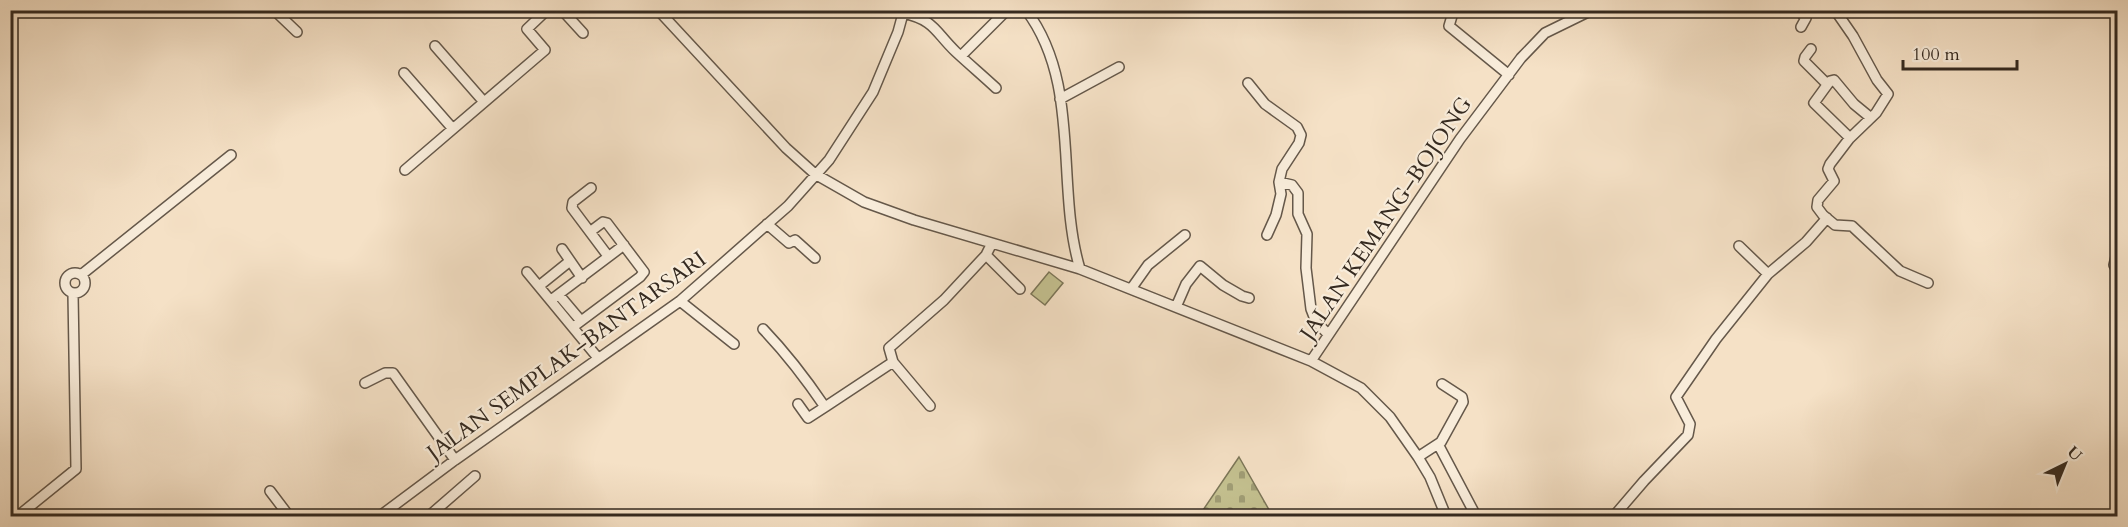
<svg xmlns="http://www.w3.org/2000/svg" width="2128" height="527" viewBox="0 0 2128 527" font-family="Cardo,serif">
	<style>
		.green { fill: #c4c190; stroke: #7c7658; stroke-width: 1.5 }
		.cemetery { fill: url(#cemetery-stones); stroke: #7c7658; stroke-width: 1.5 }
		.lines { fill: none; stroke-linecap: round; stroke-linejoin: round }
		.minor-casing { stroke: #65584a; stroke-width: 12 }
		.minor { stroke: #f8ecda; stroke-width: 9 }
		.labels { text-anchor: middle; stroke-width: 4.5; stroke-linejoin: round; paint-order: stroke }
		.street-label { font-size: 22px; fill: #352a20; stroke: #f8ecda }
	</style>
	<defs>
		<pattern id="cemetery-stones" width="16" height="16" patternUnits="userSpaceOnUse" patternTransform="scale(1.5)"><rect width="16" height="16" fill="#c4c190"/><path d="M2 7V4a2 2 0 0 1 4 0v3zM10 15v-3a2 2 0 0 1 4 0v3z" fill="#a09d75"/></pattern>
	</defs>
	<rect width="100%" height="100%" fill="#f5e1c6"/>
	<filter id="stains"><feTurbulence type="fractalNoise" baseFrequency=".00333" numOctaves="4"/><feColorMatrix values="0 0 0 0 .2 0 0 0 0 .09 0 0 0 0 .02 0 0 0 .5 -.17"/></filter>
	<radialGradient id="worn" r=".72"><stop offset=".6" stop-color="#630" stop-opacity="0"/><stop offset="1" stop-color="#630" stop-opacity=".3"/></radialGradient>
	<path class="green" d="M1049 272 1063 283 1045 305 1031 294Z"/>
	<path class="cemetery" d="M1239 457 1272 515 1270 516H1199Z"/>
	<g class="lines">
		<defs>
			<path id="minor" d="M274 10 297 32
				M562 10 583 33
				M658 10 786 148 815 174 864 202 914 220 1080 269 1311 361 1361 388 1390 417 1418 457 1430 477 1446 516
				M1026 10C1082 84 1055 185 1080 269
				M1446 10 1452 16 1449 26 1509 75
				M1798 10 1806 18 1801 27
				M1835 10 1853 36 1877 80 1888 94 1876 113 1849 139 1830 164 1828 169 1834 181 1818 200 1817 207 1823 215 1835 225 1852 226 1900 271 1928 283
				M903 13C936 21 934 31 956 52 969 64 983 76 996 88
				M435 46 484 102
				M1811 49 1805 57 1804 61 1827 84
				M961 56 1007 10
				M404 73 453 129
				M1248 83 1265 104 1297 127 1301 135 1299 143 1282 169 1279 182 1281 194 1276 215 1267 235
				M1060 99 1119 67
				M1850 138 1814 103 1830 81 1834 80 1854 104 1871 118
				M405 170 545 50 527 29 547 10
				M1279 182 1292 185 1298 193V214L1307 234 1306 268 1311 309 1316 322 1328 334
				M591 188 573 202 572 208 608 256
				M767 224 789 243 795 240 815 258
				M1739 246 1768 274
				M562 249 582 278
				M2118 249 2114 265 2118 272
				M986 255 1020 289
				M527 272 598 358
				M65 283a10 10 0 1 1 20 0a10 10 0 1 1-20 0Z
				M81 275 231 155
				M539 286 570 261
				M1131 289 1148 265 1185 235
				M559 295 581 321
				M551 300 624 245
				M680 301 734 344
				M1176 307 1186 284 1200 266 1223 285 1242 296 1249 298
				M573 327 640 277 644 272 607 223 603 222 591 231
				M763 329C786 353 806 379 825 407L893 362 889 348 944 300 986 255 992 243
				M1311 361 1460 139 1521 58 1545 33 1592 10
				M893 362 930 406
				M365 383 385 373H393L455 460
				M798 404 808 418 825 407
				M1438 444 1476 516
				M1418 457 1441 442 1463 402 1462 397 1442 384
				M270 491 289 516
				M18 516 76 469 73 294
				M380 516 455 460 680 301 788 206 829 160 873 92 898 32 904 10
				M429 516 475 476
				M1614 516 1644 481 1688 435 1690 424 1676 397 1716 339 1768 274 1806 242 1827 218"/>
		</defs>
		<use href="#minor" class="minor-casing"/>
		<use href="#minor" class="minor"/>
	</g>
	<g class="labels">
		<g class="street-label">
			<text transform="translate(1385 218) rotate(-56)" y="8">JALAN KEMANG–BOJONG</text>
			<text transform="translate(566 355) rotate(-36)" y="8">JALAN SEMPLAK–BANTARSARI</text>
		</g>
	</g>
	<rect width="2128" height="527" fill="none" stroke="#f5e1c6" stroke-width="36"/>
	<rect x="12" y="12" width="2104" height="503" fill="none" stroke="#352a20" stroke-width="3"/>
	<rect x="18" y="18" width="2092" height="491" fill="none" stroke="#352a20" stroke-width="1.5"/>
	<g transform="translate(2065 464) rotate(43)" stroke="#f8ecda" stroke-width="4.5" paint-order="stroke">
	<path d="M0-4.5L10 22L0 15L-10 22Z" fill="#352a20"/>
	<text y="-9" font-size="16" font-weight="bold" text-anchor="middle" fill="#352a20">U</text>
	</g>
	<path d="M1903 60v9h114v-9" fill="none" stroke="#352a20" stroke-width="3"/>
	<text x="1912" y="60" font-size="18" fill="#352a20" stroke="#f8ecda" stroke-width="4.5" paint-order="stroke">100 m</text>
	<rect width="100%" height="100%" filter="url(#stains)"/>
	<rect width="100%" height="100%" fill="url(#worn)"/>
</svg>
